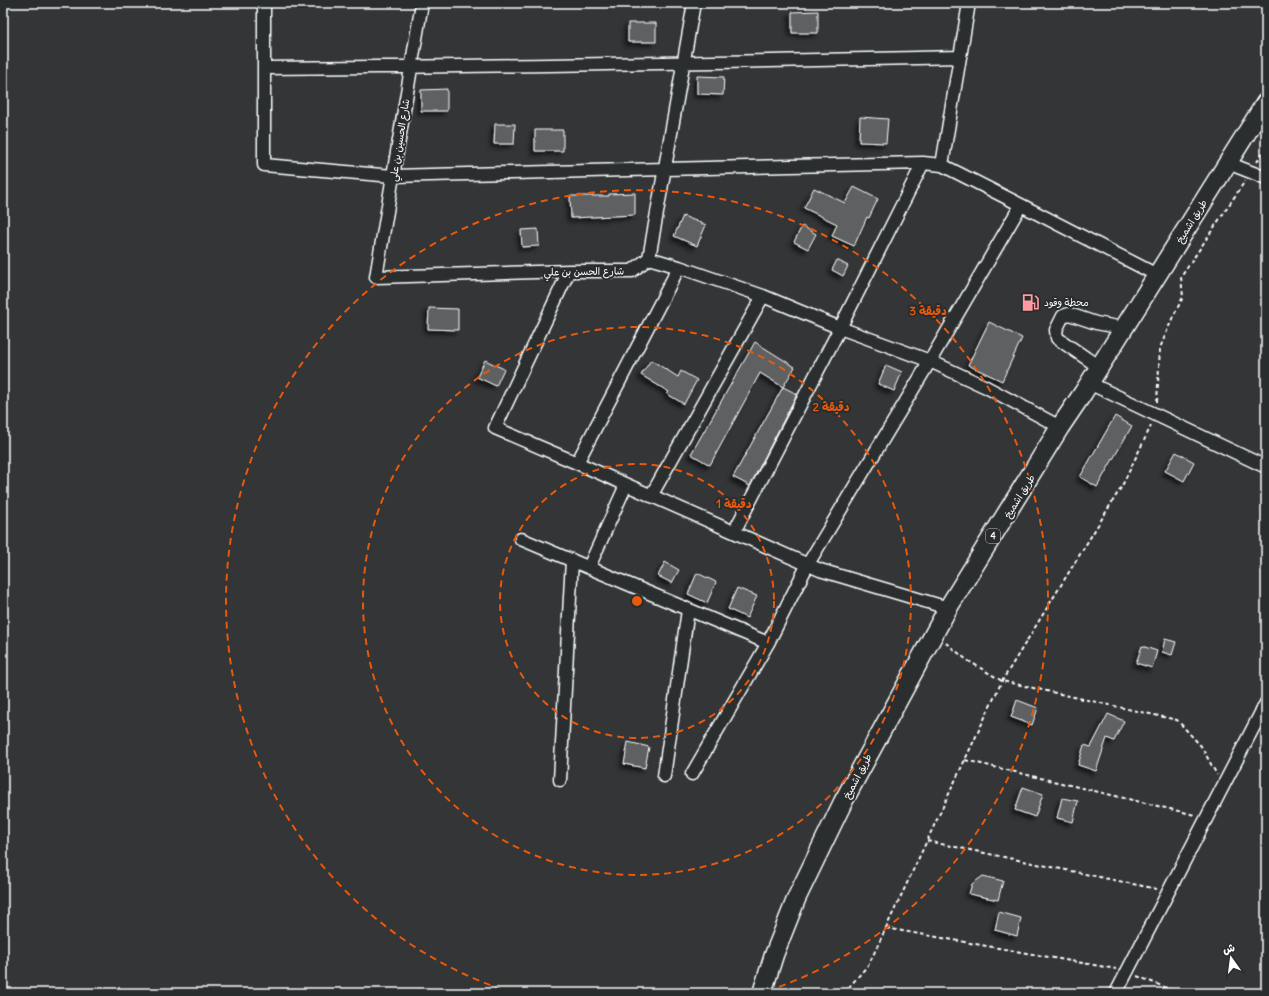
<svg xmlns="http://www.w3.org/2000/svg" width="1269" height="996" viewBox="0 0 1269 996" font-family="Delius,'Playpen Sans Arabic',sans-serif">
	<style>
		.building { fill: #5f6162; stroke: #fff; filter: url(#shadow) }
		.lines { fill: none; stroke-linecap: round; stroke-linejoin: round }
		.minor-casing { stroke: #fff; stroke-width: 15 }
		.highway-casing { stroke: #fff; stroke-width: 21 }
		.path { stroke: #fff; stroke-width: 2; stroke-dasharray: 4 3; stroke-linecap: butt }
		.minor { stroke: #2a2d2e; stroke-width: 12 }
		.highway { stroke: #2a2d2e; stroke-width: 18 }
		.ring { fill: none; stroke: #e8590c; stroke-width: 2; stroke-dasharray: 7 5 }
		.labels { text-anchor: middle; stroke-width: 4; stroke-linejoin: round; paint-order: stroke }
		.shield { fill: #2a2d2e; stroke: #bfc0c0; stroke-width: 1 }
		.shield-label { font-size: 9px; font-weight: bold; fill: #fff }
		.street-label { font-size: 10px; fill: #fff; stroke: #2a2d2e }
		.poi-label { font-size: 10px; fill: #fff; stroke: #2a2d2e; text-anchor: start }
		.centre { fill: #e8590c; stroke: #2a2d2e; stroke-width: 2 }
		.ring-label { font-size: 12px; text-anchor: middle; font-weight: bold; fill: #e8590c; stroke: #2a2d2e; stroke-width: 4; stroke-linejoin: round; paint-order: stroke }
	</style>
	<defs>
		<filter id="shadow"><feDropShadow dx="-3.5" dy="3.5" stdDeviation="2" flood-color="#0009"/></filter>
	</defs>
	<rect width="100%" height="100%" fill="#333536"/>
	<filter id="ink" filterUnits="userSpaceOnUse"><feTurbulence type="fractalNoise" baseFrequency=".025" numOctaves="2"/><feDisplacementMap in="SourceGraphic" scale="8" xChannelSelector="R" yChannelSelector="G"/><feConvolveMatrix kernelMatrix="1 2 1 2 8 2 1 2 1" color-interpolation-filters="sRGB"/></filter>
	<g filter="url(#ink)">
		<path class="building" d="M818 11V33H792V12Z
			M628 23H656V42H628Z
			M697 76 724 77 723 95 697 94Z
			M447 89V111H421V90Z
			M860 117 888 119 886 143 859 142Z
			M495 124H515L514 144H494Z
			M535 130H563V151H535Z
			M854 187 878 199 869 218 867 217 854 246 832 236 837 224 804 208 814 188 845 203Z
			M635 193V215L571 218 570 196H609V194Z
			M683 216 706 225 697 246 674 236Z
			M802 226 816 234 808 249 794 242Z
			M538 229 539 246 522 247 521 230Z
			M837 260 848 266 843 276 832 270Z
			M429 308 458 309V330L428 329Z
			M989 322 1022 338 1002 381 968 365Z
			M755 342 795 367 783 387 760 373 710 465 691 454Z
			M485 360 504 369 496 386 477 377Z
			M651 360 678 377 681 371 697 380 684 404 667 394 669 392 641 375Z
			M886 365 902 372 894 391 878 384Z
			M783 387 797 394 750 486 733 477Z
			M1115 416 1132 426 1097 487 1080 477Z
			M1176 452 1194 462 1184 481 1165 471Z
			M665 562 679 570 672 583 658 576Z
			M697 573 716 582 707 603 688 594Z
			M737 588 757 596 747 618 728 609Z
			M1165 639 1176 642 1172 655 1162 652Z
			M1142 646 1157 651 1152 668 1136 663Z
			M1017 700 1038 708 1032 725 1011 717Z
			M1108 714 1124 721 1114 741 1107 738 1096 771 1078 765 1084 745 1091 747Z
			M628 742 649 747 645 768 624 764Z
			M1023 787 1043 794 1035 817 1015 810Z
			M1062 798 1078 801 1073 822 1057 818Z
			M983 876 1003 881 998 900 969 894 972 884Z
			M999 912 1021 918 1017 936 995 930Z"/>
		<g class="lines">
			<defs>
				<path id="minor" d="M264 3V165L393 176 665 169 923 163 942 165 1021 205 930 361 808 564 768 643 692 774
					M422 3 376 277 569 271H632L649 258 694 3
					M264 68C496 67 728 62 959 57
					M1228 163 1266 178
					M942 165 969 3
					M1021 205 1157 275
					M649 258 679 267 763 296 840 328 930 361 986 387 1060 427
					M569 271 495 428 577 463 820 570 948 608
					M1099 367 1057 338 1056 330 1063 316 1069 314 1096 323 1123 328
					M1089 383 1266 467
					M577 463 679 267
					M651 496 763 296
					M734 532 840 328 923 163
					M521 539 768 643
					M589 567 626 485
					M664 776 688 610
					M560 780 572 560
					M1116 993 1266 703"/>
				<path id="highway" d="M762 993 774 955 797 897 843 802 948 608 1060 427 1083 393 1266 102"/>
			</defs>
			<use href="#minor" class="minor-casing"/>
			<use href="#highway" class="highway-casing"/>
			<path class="path" d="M1257 162 1266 148
				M1157 402 1160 348 1172 319 1183 297 1181 277 1245 181
				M946 643 967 660 1002 681 1177 720 1201 746 1217 775
				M965 760 1195 815
				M927 841 1157 889
				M886 928 1116 969
				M1137 976 1179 993
				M844 993 869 964 1002 681 1122 486 1151 426"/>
			<use href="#minor" class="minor"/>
			<use href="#highway" class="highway"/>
		</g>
	</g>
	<g class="ring">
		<circle cx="637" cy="601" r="137"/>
		<circle cx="637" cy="601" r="274"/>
		<path d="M513 993A411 411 0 1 1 761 993"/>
	</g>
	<defs>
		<symbol id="fuel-bare" viewBox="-9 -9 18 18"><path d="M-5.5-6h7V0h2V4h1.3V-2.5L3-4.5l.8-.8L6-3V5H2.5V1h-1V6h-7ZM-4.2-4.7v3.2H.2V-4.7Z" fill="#ff9aa2" stroke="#2a2d2e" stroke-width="2.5" paint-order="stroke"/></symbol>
	</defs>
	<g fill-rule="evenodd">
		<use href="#fuel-bare" x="1018" y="290" width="25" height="25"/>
	</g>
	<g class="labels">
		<rect class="shield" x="986" y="529" width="14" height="14" rx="3"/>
		<g class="shield-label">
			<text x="993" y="539">4</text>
		</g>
		<g class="street-label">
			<text transform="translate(399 140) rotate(-81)" y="4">شارع الحسين بن علي</text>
			<text transform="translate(1191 221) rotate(-58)" y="4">طريق اشميخ</text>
			<text transform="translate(584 271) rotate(-1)" y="4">شارع الحسن بن علي</text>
			<text transform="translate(1019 496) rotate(-58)" y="4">طريق اشميخ</text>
			<text transform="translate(857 776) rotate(-62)" y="4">طريق اشميخ</text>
		</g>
		<g class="poi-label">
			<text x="1044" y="306">محطة وقود</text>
		</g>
	</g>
	<circle cx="637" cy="601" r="6" class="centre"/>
	<g class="ring-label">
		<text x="928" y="315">3 دقيقة</text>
		<text x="831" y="411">2 دقيقة</text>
		<text x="734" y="508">1 دقيقة</text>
	</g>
	<rect width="1269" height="996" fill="none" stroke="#2a2d2e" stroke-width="16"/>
	<rect x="8" y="8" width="1253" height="980" fill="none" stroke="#fff" stroke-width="1.5" filter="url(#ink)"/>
	<g transform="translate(1231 958) rotate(346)" stroke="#2a2d2e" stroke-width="3" paint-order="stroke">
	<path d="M0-3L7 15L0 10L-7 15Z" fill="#ffffff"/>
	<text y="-6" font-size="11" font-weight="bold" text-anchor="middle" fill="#ffffff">ش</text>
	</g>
</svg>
